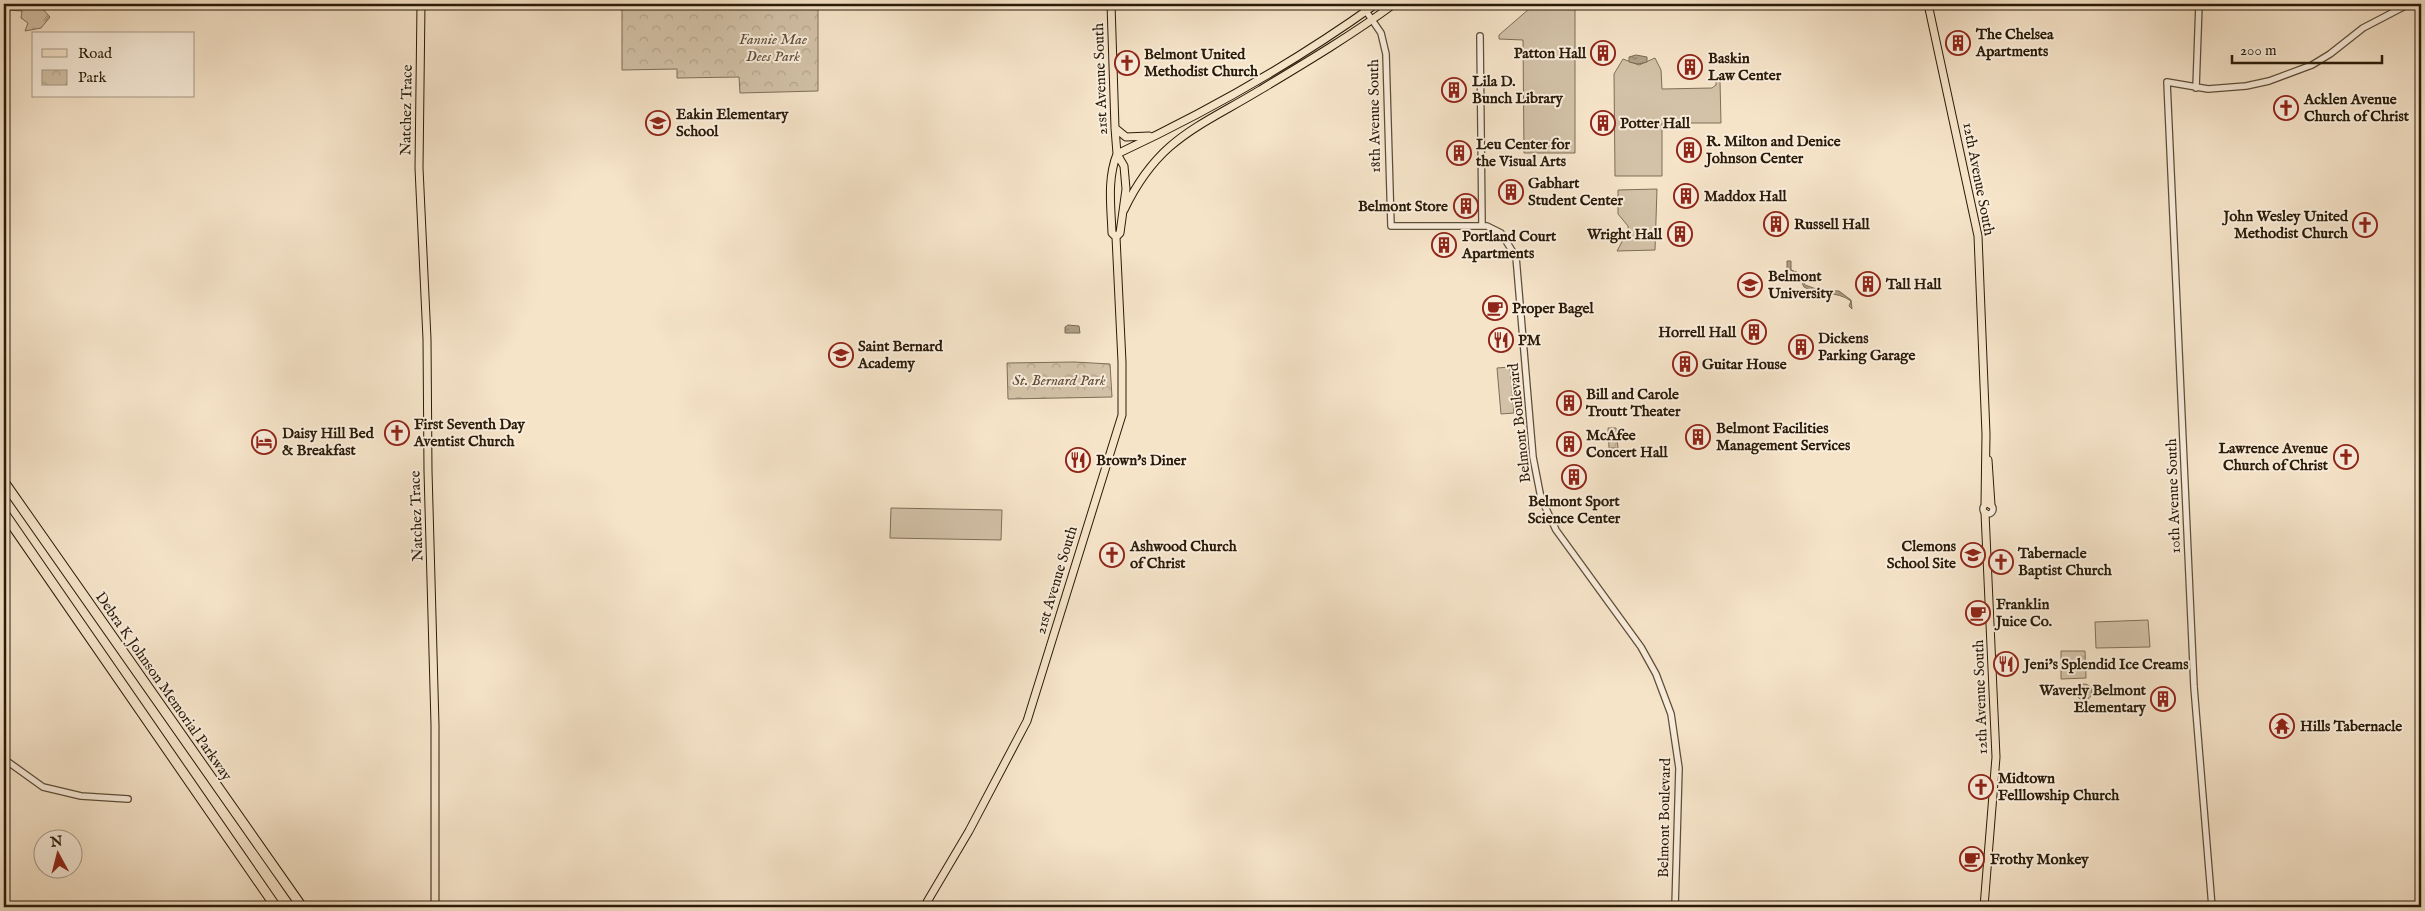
<svg xmlns="http://www.w3.org/2000/svg" width="2425" height="911" viewBox="0 0 2425 911" font-family="'IM FELL English',serif">
	<style>
		.green { fill: #d3c2a8; stroke: #7e6e58 }
		.forest { fill: url(#forest-firs); stroke: #7e6e58 }
		.park { fill: url(#park-crowns); stroke: #7e6e58 }
		.water { fill: url(#water-ripples); stroke: #7a6b54 }
		.lines { fill: none; stroke-linecap: round; stroke-linejoin: round }
		.minor-casing { stroke: #5c4d38; stroke-width: 8 }
		.major-casing { stroke: #291b08; stroke-width: 9 }
		.highway-casing { stroke: #291b08; stroke-width: 11 }
		.minor { stroke: #f9eddc; stroke-width: 5.5 }
		.major { stroke: #f6e4c9; stroke-width: 7 }
		.highway { stroke: #f6e4c9; stroke-width: 9 }
		.labels { text-anchor: middle; stroke-width: 4; stroke-linejoin: round; paint-order: stroke }
		.poi-label { font-size: 15px; font-weight: bold; fill: #291b08; stroke: #f9eddc; text-anchor: start }
		.park-label { font-size: 15px; font-style: italic; fill: #5c4d38; stroke: #f9eddc }
		.street-label { font-size: 15px; fill: #291b08; stroke: #f9eddc }
	</style>
	<defs>
		<pattern id="forest-firs" width="22" height="20" patternUnits="userSpaceOnUse" patternTransform="scale(1.25)"><rect width="22" height="20" fill="#d3c2a8"/><path d="M5 1l3.5 6h-7zM16 11l3.5 6h-7z" fill="#b5a68f"/></pattern>
		<pattern id="park-crowns" width="20" height="18" patternUnits="userSpaceOnUse" patternTransform="scale(1.25)"><rect width="20" height="18" fill="#d3c2a8"/><path d="M2 6a3 3 0 1 1 6 0M12 15a3 3 0 1 1 6 0" fill="none" stroke="#b5a68f"/></pattern>
		<pattern id="water-ripples" width="26" height="14" patternUnits="userSpaceOnUse" patternTransform="scale(1.25)"><rect width="26" height="14" fill="#b0a087"/><path d="M2 4q2-2 4 0t4 0M15 11q2-2 4 0t4 0" fill="none" stroke="#8f826c"/></pattern>
	</defs>
	<rect width="100%" height="100%" fill="#f6e4c9"/>
	<filter id="stains"><feTurbulence type="fractalNoise" baseFrequency=".004" numOctaves="4"/><feColorMatrix values="0 0 0 0 .2 0 0 0 0 .09 0 0 0 0 .02 0 0 0 .5 -.17"/></filter>
	<radialGradient id="worn" r=".72"><stop offset=".6" stop-color="#630" stop-opacity="0"/><stop offset="1" stop-color="#630" stop-opacity=".3"/></radialGradient>
	<path class="green" d="M1543 4H1575V153H1524L1523 40 1499 39V35L1529 9 1540 8Z
		M1655 58 1661 70 1662 89 1712 88 1716 85V81H1720L1721 123H1662V176H1615L1614 74 1623 59 1639 65Z
		M1657 189 1655 250 1617 251 1624 238 1629 237 1628 226 1618 214V190Z
		M1510 367 1514 413 1501 414 1497 368Z
		M891 508 1002 510 1001 540 890 538Z
		M2148 620 2150 647 2096 648 2095 622Z"/>
	<path class="forest" d="M4 4H45L41 7 50 17 41 28 25 31 28 23 21 18 22 11 4 10Z"/>
	<path class="park" d="M622 4H818V91L740 93 739 77 677 78V69L622 70Z
		M1074 362 1110 364 1112 397 1008 399 1007 363Z
		M1608 428H1616L1618 448H1609Z
		M2061 651H2085L2086 678 2061 679Z
		M2076 692a8 8 0 1 1 16 0a8 8 0 1 1-16 0Z"/>
	<path class="water" d="M1636 55 1647 57V62L1638 64 1629 62V57Z
		M1787 261H1791V270L1799 273 1805 285 1819 290 1839 291 1851 300 1852 309 1849 306 1851 301C1836 290 1819 296 1804 287L1798 274 1787 268Z
		M1068 325 1079 326 1080 333H1065V327Z"/>
	<g class="lines">
		<defs>
			<path id="minor" d="M1366 11 1381 33 1386 54 1391 226H1487L1501 233 1516 257 1533 457 1541 498 1556 530 1641 647 1656 674 1671 714 1679 768 1675 907
				M1480 36 1482 225
				M2196 88 2199 4
				M1983 509a5 5 0 1 1 10 0a5 5 0 1 1-10 0Z
				M4 759 43 787 81 796 128 799
				M2212 907 2194 687 2167 82 2208 89 2246 86 2269 81 2312 65 2330 54 2363 28 2409 4"/>
			<path id="major" d="M421 4 419 168 427 339 428 471 435 725V907
				M1111 4 1115 128 1117 154 1124 166 1126 189 1120 233 1116 237
				M1928 4 1978 236 1986 434 1985 504
				M1115 128 1126 137 1149 136
				M1117 154C1207 112 1295 62 1376 4
				M1124 210C1158 139 1197 128 1260 90 1305 63 1352 35 1394 4
				M1988 460 1991 505
				M924 907 969 831 1027 721 1122 415V362L1116 237 1112 233C1111 206 1107 179 1117 154
				M1984 907 1996 757 1985 513"/>
			<path id="highway" d="M4 482 302 907
				M4 513 276 907"/>
		</defs>
		<use href="#minor" class="minor-casing"/>
		<use href="#major" class="major-casing"/>
		<use href="#highway" class="highway-casing"/>
		<use href="#minor" class="minor"/>
		<use href="#major" class="major"/>
		<use href="#highway" class="highway"/>
	</g>
	<defs>
		<symbol id="building-ring" viewBox="-11 -11 22 22"><circle r="9.5" fill="#f9eddc" stroke="#8f2418" stroke-width="1.5"/><path d="M-4-6H4V6H1V3H-1V6H-4ZM-2.5-4.3h1.7v1.8h-1.7ZM.8-4.3h1.7v1.8H.8ZM-2.5-1h1.7V.8h-1.7ZM.8-1h1.7V.8H.8Z" fill="#8f2418"/></symbol>
		<symbol id="church-ring" viewBox="-11 -11 22 22"><circle r="9.5" fill="#f9eddc" stroke="#8f2418" stroke-width="1.5"/><path d="M-1.2-6h2.4v3.5h3.3v2.4h-3.3V6h-2.4V-.1h-3.3v-2.4h3.3Z" fill="#8f2418"/></symbol>
		<symbol id="school-ring" viewBox="-11 -11 22 22"><circle r="9.5" fill="#f9eddc" stroke="#8f2418" stroke-width="1.5"/><path d="M0-5L7-2L0 1L-7-2ZM-4 1L0 2.5L4 1V4Q0 6-4 4Z" fill="#8f2418"/></symbol>
		<symbol id="university-ring" viewBox="-11 -11 22 22"><circle r="9.5" fill="#f9eddc" stroke="#8f2418" stroke-width="1.5"/><path d="M0-5L7-2L0 1L-7-2ZM-4 1L0 2.5L4 1V4Q0 6-4 4Z" fill="#8f2418"/></symbol>
		<symbol id="cafe-ring" viewBox="-11 -11 22 22"><circle r="9.5" fill="#f9eddc" stroke="#8f2418" stroke-width="1.5"/><path d="M-5.5-4.5H6V0H3Q3 3.5 0 3.5H-2.5Q-5.5 3.5-5.5 0ZM3-3.2v2h1.7v-2ZM-6 4.5H4V6H-6Z" fill="#8f2418"/></symbol>
		<symbol id="restaurant-ring" viewBox="-11 -11 22 22"><circle r="9.5" fill="#f9eddc" stroke="#8f2418" stroke-width="1.5"/><path d="M-5-6h1v4h1v-4h1v4h1v-4h1v5L-1.5 .5V6h-2V.5L-5-1ZM5-6V6H3V1.5H1.5Q1.5-4 5-6Z" fill="#8f2418"/></symbol>
		<symbol id="hotel-ring" viewBox="-11 -11 22 22"><circle r="9.5" fill="#f9eddc" stroke="#8f2418" stroke-width="1.5"/><path d="M-6-4.5h1.5V1H6V5H4.5V3h-9V5H-6ZM-4 0a1.8 1.8 0 1 1 3.6 0ZM.5 0V-2.5h3Q6-2.5 6 0Z" fill="#8f2418"/></symbol>
		<symbol id="temple-ring" viewBox="-11 -11 22 22"><circle r="9.5" fill="#f9eddc" stroke="#8f2418" stroke-width="1.5"/><path d="M0-6L5-2H3V0L6.5 2.5H4V6H1.5V3h-3V6H-4V2.5H-6.5L-3 0V-2H-5Z" fill="#8f2418"/></symbol>
	</defs>
	<g fill-rule="evenodd">
		<use href="#building-ring" x="1944" y="29" width="28" height="28"/>
		<use href="#building-ring" x="1589" y="39" width="28" height="28"/>
		<use href="#church-ring" x="1113" y="49" width="28" height="28"/>
		<use href="#building-ring" x="1676" y="53" width="28" height="28"/>
		<use href="#building-ring" x="1440" y="76" width="28" height="28"/>
		<use href="#church-ring" x="2272" y="94" width="28" height="28"/>
		<use href="#school-ring" x="644" y="109" width="28" height="28"/>
		<use href="#building-ring" x="1589" y="109" width="28" height="28"/>
		<use href="#building-ring" x="1675" y="136" width="28" height="28"/>
		<use href="#building-ring" x="1445" y="139" width="28" height="28"/>
		<use href="#building-ring" x="1497" y="178" width="28" height="28"/>
		<use href="#building-ring" x="1672" y="182" width="28" height="28"/>
		<use href="#building-ring" x="1452" y="192" width="28" height="28"/>
		<use href="#building-ring" x="1762" y="210" width="28" height="28"/>
		<use href="#church-ring" x="2351" y="211" width="28" height="28"/>
		<use href="#building-ring" x="1666" y="220" width="28" height="28"/>
		<use href="#building-ring" x="1430" y="231" width="28" height="28"/>
		<use href="#building-ring" x="1854" y="270" width="28" height="28"/>
		<use href="#university-ring" x="1736" y="271" width="28" height="28"/>
		<use href="#cafe-ring" x="1481" y="294" width="28" height="28"/>
		<use href="#building-ring" x="1740" y="318" width="28" height="28"/>
		<use href="#restaurant-ring" x="1487" y="326" width="28" height="28"/>
		<use href="#building-ring" x="1787" y="333" width="28" height="28"/>
		<use href="#school-ring" x="827" y="341" width="28" height="28"/>
		<use href="#building-ring" x="1671" y="350" width="28" height="28"/>
		<use href="#building-ring" x="1555" y="389" width="28" height="28"/>
		<use href="#church-ring" x="383" y="419" width="28" height="28"/>
		<use href="#building-ring" x="1684" y="423" width="28" height="28"/>
		<use href="#hotel-ring" x="250" y="428" width="28" height="28"/>
		<use href="#building-ring" x="1555" y="430" width="28" height="28"/>
		<use href="#church-ring" x="2332" y="443" width="28" height="28"/>
		<use href="#restaurant-ring" x="1064" y="446" width="28" height="28"/>
		<use href="#building-ring" x="1560" y="463" width="28" height="28"/>
		<use href="#church-ring" x="1098" y="541" width="28" height="28"/>
		<use href="#school-ring" x="1959" y="541" width="28" height="28"/>
		<use href="#church-ring" x="1987" y="548" width="28" height="28"/>
		<use href="#cafe-ring" x="1964" y="599" width="28" height="28"/>
		<use href="#restaurant-ring" x="1992" y="650" width="28" height="28"/>
		<use href="#building-ring" x="2149" y="685" width="28" height="28"/>
		<use href="#temple-ring" x="2268" y="712" width="28" height="28"/>
		<use href="#church-ring" x="1967" y="773" width="28" height="28"/>
		<use href="#cafe-ring" x="1958" y="845" width="28" height="28"/>
	</g>
	<g class="labels">
		<g class="poi-label">
			<text x="1976" y="39">The Chelsea<tspan x="1976" dy="17">Apartments</tspan></text>
			<text x="1586" y="58" text-anchor="end">Patton Hall</text>
			<text x="1144" y="59">Belmont United<tspan x="1144" dy="17">Methodist Church</tspan></text>
			<text x="1708" y="63">Baskin<tspan x="1708" dy="17">Law Center</tspan></text>
			<text x="1472" y="86">Lila D.<tspan x="1472" dy="17">Bunch Library</tspan></text>
			<text x="2304" y="104">Acklen Avenue<tspan x="2304" dy="17">Church of Christ</tspan></text>
			<text x="676" y="119">Eakin Elementary<tspan x="676" dy="17">School</tspan></text>
			<text x="1620" y="128">Potter Hall</text>
			<text x="1706" y="146">R. Milton and Denice<tspan x="1706" dy="17">Johnson Center</tspan></text>
			<text x="1476" y="149">Leu Center for<tspan x="1476" dy="17">the Visual Arts</tspan></text>
			<text x="1528" y="188">Gabhart<tspan x="1528" dy="17">Student Center</tspan></text>
			<text x="1704" y="201">Maddox Hall</text>
			<text x="1448" y="211" text-anchor="end">Belmont Store</text>
			<text x="2348" y="221" text-anchor="end">John Wesley United<tspan x="2348" dy="17">Methodist Church</tspan></text>
			<text x="1794" y="229">Russell Hall</text>
			<text x="1662" y="239" text-anchor="end">Wright Hall</text>
			<text x="1462" y="241">Portland Court<tspan x="1462" dy="17">Apartments</tspan></text>
			<text x="1768" y="281">Belmont<tspan x="1768" dy="17">University</tspan></text>
			<text x="1886" y="289">Tall Hall</text>
			<text x="1512" y="313">Proper Bagel</text>
			<text x="1736" y="337" text-anchor="end">Horrell Hall</text>
			<text x="1818" y="343">Dickens<tspan x="1818" dy="17">Parking Garage</tspan></text>
			<text x="1518" y="345">PM</text>
			<text x="858" y="351">Saint Bernard<tspan x="858" dy="17">Academy</tspan></text>
			<text x="1702" y="369">Guitar House</text>
			<text x="1586" y="399">Bill and Carole<tspan x="1586" dy="17">Troutt Theater</tspan></text>
			<text x="414" y="429">First Seventh Day<tspan x="414" dy="17">Aventist Church</tspan></text>
			<text x="1716" y="433">Belmont Facilities<tspan x="1716" dy="17">Management Services</tspan></text>
			<text x="282" y="438">Daisy Hill Bed<tspan x="282" dy="17">&amp; Breakfast</tspan></text>
			<text x="1586" y="440">McAfee<tspan x="1586" dy="17">Concert Hall</tspan></text>
			<text x="2328" y="453" text-anchor="end">Lawrence Avenue<tspan x="2328" dy="17">Church of Christ</tspan></text>
			<text x="1096" y="465">Brown's Diner</text>
			<text x="1574" y="506" text-anchor="middle">Belmont Sport<tspan x="1574" dy="17">Science Center</tspan></text>
			<text x="1130" y="551">Ashwood Church<tspan x="1130" dy="17">of Christ</tspan></text>
			<text x="1956" y="551" text-anchor="end">Clemons<tspan x="1956" dy="17">School Site</tspan></text>
			<text x="2018" y="558">Tabernacle<tspan x="2018" dy="17">Baptist Church</tspan></text>
			<text x="1996" y="609">Franklin<tspan x="1996" dy="17">Juice Co.</tspan></text>
			<text x="2024" y="669">Jeni's Splendid Ice Creams</text>
			<text x="2146" y="695" text-anchor="end">Waverly Belmont<tspan x="2146" dy="17">Elementary</tspan></text>
			<text x="2300" y="731">Hills Tabernacle</text>
			<text x="1998" y="783">Midtown<tspan x="1998" dy="17">Felllowship Church</tspan></text>
			<text x="1990" y="864">Frothy Monkey</text>
		</g>
		<g class="park-label">
			<text x="773" y="44">Fannie Mae<tspan x="773" dy="17">Dees Park</tspan></text>
			<text x="1059" y="385">St. Bernard Park</text>
		</g>
		<g class="street-label">
			<text transform="translate(1100 79) rotate(-92)" y="5">21st Avenue South</text>
			<text transform="translate(406 110) rotate(-89)" y="5">Natchez Trace</text>
			<text transform="translate(1374 116) rotate(-91)" y="5">18th Avenue South</text>
			<text transform="translate(1979 179) rotate(79)" y="5">12th Avenue South</text>
			<text transform="translate(1519 423) rotate(-96)" y="5">Belmont Boulevard</text>
			<text transform="translate(2173 496) rotate(-92)" y="5">10th Avenue South</text>
			<text transform="translate(416 516) rotate(-92)" y="5">Natchez Trace</text>
			<text transform="translate(1056 580) rotate(-73)" y="5">21st Avenue South</text>
			<text transform="translate(164 686) rotate(55)" y="5">Debra K Johnson Memorial Parkway</text>
			<text transform="translate(1980 697) rotate(-92)" y="5">12th Avenue South</text>
			<text transform="translate(1664 818) rotate(-89)" y="5">Belmont Boulevard</text>
		</g>
	</g>
	<rect width="2425" height="911" fill="none" stroke="#f6e4c9" stroke-width="20"/>
	<rect x="5" y="5" width="2415" height="901" fill="none" stroke="#291b08" stroke-width="2.5"/>
	<rect x="10" y="10" width="2405" height="891" fill="none" stroke="#291b08"/>
	<rect x="32" y="32" width="162" height="65" fill="#f9eddc" stroke="#a69987"/>
	<rect x="42" y="49" width="25" height="8" fill="#f6e4c9" stroke="#a69987"/>
	<text x="78" y="58" font-size="15" fill="#291b08">Road</text>
	<rect x="42" y="70" width="25" height="15" fill="url(#park-crowns)" stroke="#a69987"/>
	<text x="78" y="82" font-size="15" fill="#291b08">Park</text>
	<g transform="translate(58 854) rotate(353)"><circle r="24" fill="#f9eddc" stroke="#a69987"/>
	<path d="M0-4L9 19L0 12L-9 19Z" fill="#8f2418"/>
	<text y="-8" font-size="14" font-weight="bold" text-anchor="middle" fill="#291b08">N</text>
	</g>
	<path d="M2232 55v8h150v-8" fill="none" stroke="#291b08" stroke-width="2.5"/>
	<text x="2240" y="55" font-size="15" fill="#291b08" stroke="#f9eddc" stroke-width="4" paint-order="stroke">200 m</text>
	<rect width="100%" height="100%" filter="url(#stains)"/>
	<rect width="100%" height="100%" fill="url(#worn)"/>
</svg>
